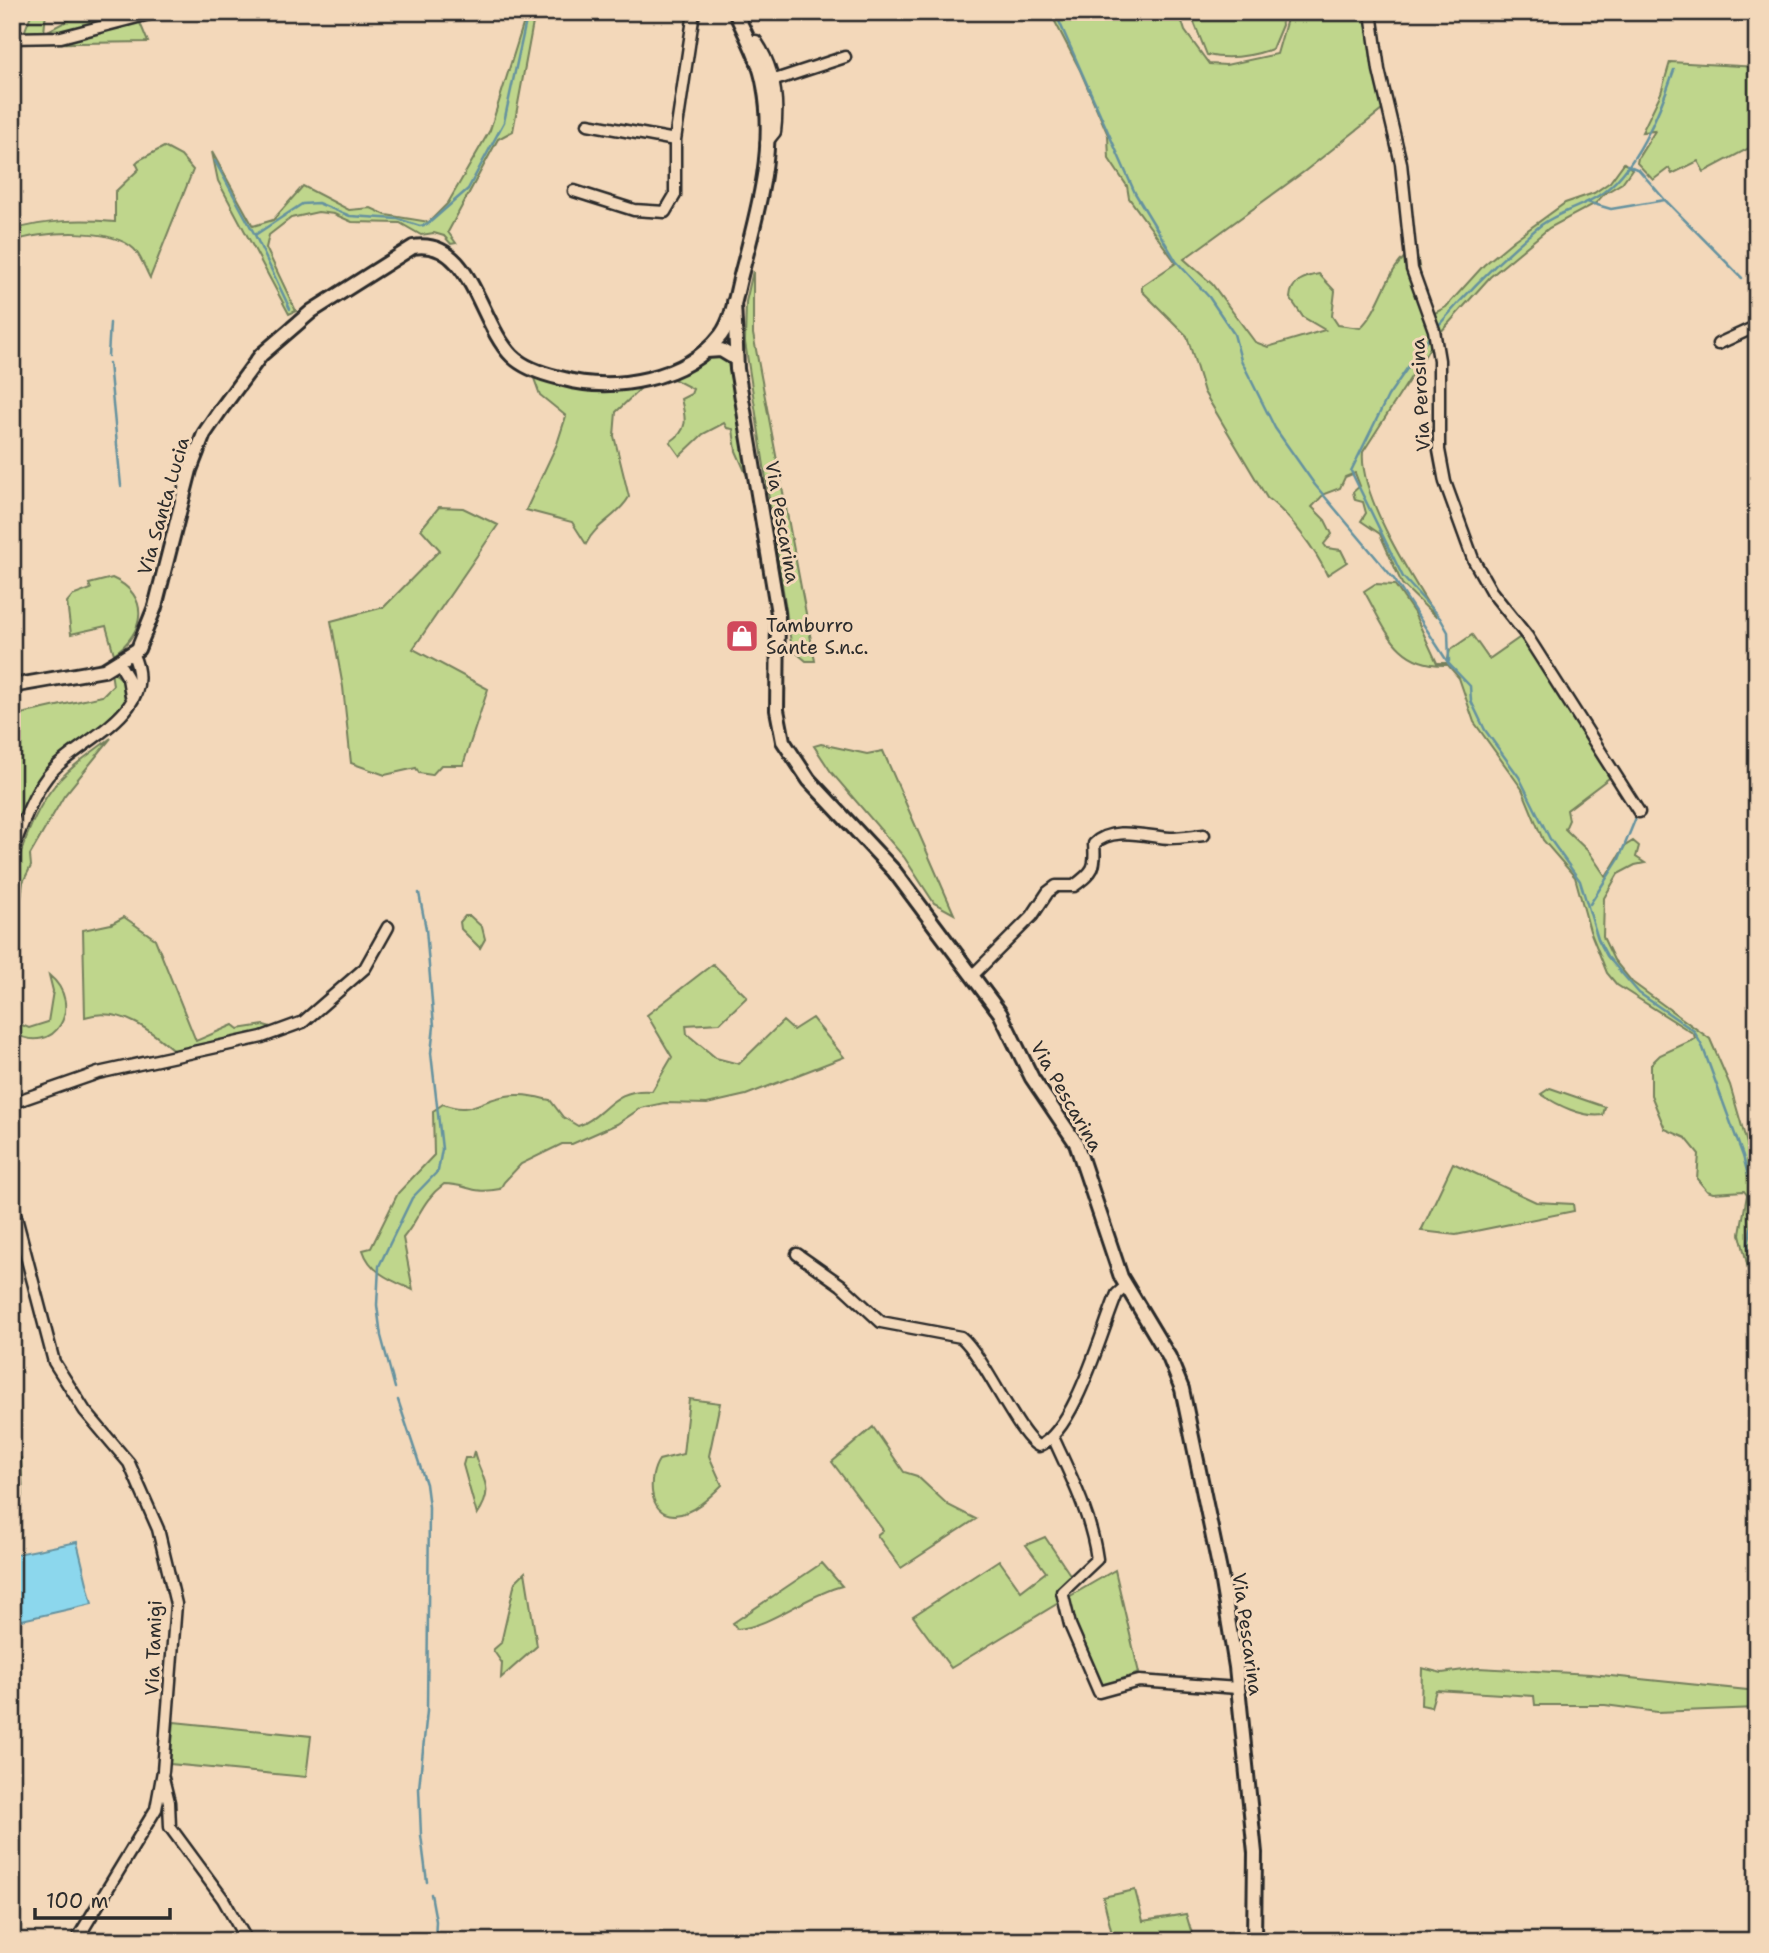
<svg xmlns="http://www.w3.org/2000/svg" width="1769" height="1953" viewBox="0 0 1769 1953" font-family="'Shantell Sans',sans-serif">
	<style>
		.green { fill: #bfd68c; stroke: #75805c; stroke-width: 2 }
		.water { fill: #8cd7ed; stroke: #65929f; stroke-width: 2 }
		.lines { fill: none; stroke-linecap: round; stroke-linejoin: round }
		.stream { stroke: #65929f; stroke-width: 2.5 }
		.street-casing { stroke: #2b2b2b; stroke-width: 15 }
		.secondary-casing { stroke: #2b2b2b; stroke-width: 18 }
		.street { stroke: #f3d8ba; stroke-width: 10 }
		.secondary { stroke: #f3d8ba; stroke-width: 12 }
		.labels { text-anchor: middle; stroke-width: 6; stroke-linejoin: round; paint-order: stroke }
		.street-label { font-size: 19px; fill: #2b2b2b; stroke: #f3d8ba }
		.poi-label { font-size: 19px; fill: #2b2b2b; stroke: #f3d8ba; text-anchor: start }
	</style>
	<rect width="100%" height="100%" fill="#f3d8ba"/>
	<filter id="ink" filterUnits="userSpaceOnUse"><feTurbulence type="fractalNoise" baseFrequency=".0143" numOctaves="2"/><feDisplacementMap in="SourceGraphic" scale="14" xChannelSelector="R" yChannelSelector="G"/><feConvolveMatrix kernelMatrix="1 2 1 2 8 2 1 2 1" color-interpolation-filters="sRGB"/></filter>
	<g filter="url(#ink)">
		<path class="green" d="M32 12H46L44 33 84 12H165L140 23 148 42 12 44V33H24Z
			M527 12H535L513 131 498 139 448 232 456 243 451 244 444 236 434 233 421 235 400 223 352 222 334 214 318 212 291 218 269 235 266 248 296 311 289 314 218 181 212 152 253 226 273 220 303 186 349 210 371 208 386 215 429 222 448 203 490 130Z
			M1050 12H1179L1185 31 1209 64 1226 65 1277 54 1289 12H1371L1392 102 1305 171 1184 259 1212 284 1255 342 1268 347 1325 330 1303 317 1290 298C1291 281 1304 277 1319 274L1335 291 1332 316 1338 325 1360 328C1384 306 1385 265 1416 249L1421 278 1433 314 1446 307 1484 265 1514 240 1565 203 1594 193 1610 182 1624 163 1632 169 1622 183 1604 194 1596 203 1549 228 1490 277 1439 334 1435 356 1431 346 1363 452C1359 496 1412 578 1436 617L1402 584 1380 534 1361 521 1366 513 1363 502 1355 500 1353 492 1360 486 1355 473 1345 477 1340 488 1324 494 1312 507 1325 520 1332 534 1324 544 1327 548 1341 550 1347 562 1327 575C1316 550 1289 514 1267 498L1204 392 1187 336 1142 291V286L1176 263 1129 198 1127 186 1109 159 1108 135 1080 70Z
			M1190 12H1280L1282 25 1272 49C1252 56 1229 60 1207 55Z
			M1670 62 1757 67V144L1704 172 1698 161 1672 174 1669 168 1653 180 1637 163 1638 158 1655 131 1642 132 1661 93Z
			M164 147 181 156 193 170 150 278C145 269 141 256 134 249 111 227 40 231 12 242V230C48 220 78 219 115 222V192L139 169 136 163 139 160Z
			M753 271V334L815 661H806L792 649 745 342 746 302Z
			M710 353 724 354 728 363 751 485 736 451 733 429 727 428 724 423 703 434 680 456 670 442C689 430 686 418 681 399L691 394 693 389 668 376 641 388 616 412 614 436 629 497C618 517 596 523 586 544L572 522 526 510 557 444 566 416 540 395 532 373 632 385Z
			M439 507 463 508 498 525 413 649 488 689 463 765H441L432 775 419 773 416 768 385 775 351 763 343 687 331 621 384 607 440 550 421 529Z
			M112 578C151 595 145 633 114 654L106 626 71 634 67 602 72 596 91 589 89 584Z
			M1375 584 1395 585 1414 613 1437 663H1447L1450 650 1472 635 1489 659 1522 636 1613 775 1567 810 1569 820 1565 829 1589 852 1606 877 1625 846 1633 841 1639 846 1636 857 1645 863 1635 865 1618 874 1604 898 1603 937 1614 960 1632 982 1710 1039 1730 1085 1754 1168 1757 1224 1752 1236 1757 1254V1307L1740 1234 1747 1195 1744 1191 1713 1193 1707 1191 1697 1179 1699 1154 1686 1138 1665 1129 1651 1095V1064L1660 1055 1695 1039 1694 1034 1617 985 1607 973 1590 931 1575 877 1543 840 1522 789 1474 722 1459 678 1448 665C1396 667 1386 629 1364 591Z
			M111 672C122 676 125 684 128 695 116 727 72 741 50 767 34 787 24 817 12 840V716L102 696 113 685Z
			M111 738 64 796 30 855 31 866 23 882 21 899 12 902C12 879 16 865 24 844 44 787 64 772 111 738Z
			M821 744 867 754 883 751 954 914 934 903 904 857 831 772 814 746Z
			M465 916H470L482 927 485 939 480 948 461 929 460 922Z
			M124 917 155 939 196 1041 233 1025 238 1029 264 1025 274 1028 178 1054C152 1031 121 1006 85 1017L83 930 111 924Z
			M713 964 747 997 720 1023 686 1025 687 1034 716 1058 739 1064 783 1021 793 1030 812 1018 844 1057 746 1095 707 1104 664 1103 641 1108 617 1124 572 1144H562L521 1164 504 1182 500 1189C470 1195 469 1184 444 1184 421 1201 420 1218 403 1238L413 1290C393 1281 370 1273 363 1250L371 1248 398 1193 434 1155 433 1111 443 1104C472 1115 479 1100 506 1096 521 1093 535 1097 550 1100L563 1117 578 1126C605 1117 612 1087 652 1091L672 1057 647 1015Z
			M49 975C85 1004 56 1059 12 1032V1021L29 1028 48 1022 53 991Z
			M1550 1088 1605 1107 1603 1115C1583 1118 1557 1105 1541 1094Z
			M1453 1163 1536 1202 1573 1204 1574 1211 1456 1235 1421 1231Z
			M689 1399 720 1403 709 1456 722 1485C711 1496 692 1515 674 1515 647 1514 648 1476 659 1460L683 1454Z
			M873 1427 904 1472 917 1476 948 1505 976 1519 901 1568 877 1535 883 1530 832 1462Z
			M474 1451C480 1479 497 1486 477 1515L463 1465 465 1458H472Z
			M21 1458 23 1495 12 1493V1459Z
			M1045 1537 1071 1576 1058 1589 1060 1602 951 1668 913 1616 999 1560 1021 1591 1046 1572 1026 1545Z
			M822 1563 842 1586C806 1595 770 1627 737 1629L733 1623Z
			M1115 1570 1139 1673 1100 1688 1067 1598Z
			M525 1572 537 1646 501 1678 502 1663 493 1650 501 1643 515 1582Z
			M1422 1668 1442 1673 1478 1668 1591 1674 1757 1691V1708L1657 1712 1605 1705H1535L1534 1696 1436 1690 1431 1707 1421 1705Z
			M174 1722 311 1736 306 1777 170 1764Z
			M1135 1890 1143 1921 1186 1914 1194 1941H1137L1135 1933 1113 1938 1103 1897Z"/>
		<path class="water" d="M77 1542 92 1604 22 1620 12 1619V1555Z"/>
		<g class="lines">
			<path class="stream" d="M1055 12 1135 193 1176 261 1209 297 1234 334 1241 360 1275 428 1315 485 1394 579 1449 664 1470 686 1471 701 1485 730 1519 777 1550 839 1580 881 1598 939 1607 956 1639 993 1694 1031 1703 1048 1743 1156 1755 1202 1748 1245 1757 1275
				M215 161 255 235
				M1627 165 1639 170 1665 200
				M1587 202 1611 209 1665 200 1742 278
				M290 309 255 235 302 204 318 203 350 216 398 219 420 226 428 224 468 189 504 122 528 12
				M1438 326C1470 289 1503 256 1541 225 1559 212 1579 208 1598 196 1636 172 1660 111 1674 70
				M1431 334 1388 396 1351 471 1403 577 1440 618 1448 632 1449 661
				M108 356 110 323
				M109 363 121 486
				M1590 904 1619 859 1637 815
				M395 1388 381 1336 377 1305 379 1266 412 1198 438 1171 442 1149 431 1053 434 1026 426 929 419 893
				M398 1400 426 1484 429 1507 427 1711 419 1788 421 1835 427 1882
				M431 1894 436 1921 435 1941"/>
			<defs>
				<path id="street" d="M1371 12 1379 70 1401 163 1412 269 1434 330 1439 360V450L1445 482 1473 559 1491 591 1527 636 1639 812
					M12 38 61 37 157 12
					M749 41H756C775 69 779 99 775 132L766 143
					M775 80 845 57
					M588 124 675 140
					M574 191 634 210 665 212 675 195V140L694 12
					M1718 344 1757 326
					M119 663 128 678 131 696
					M12 851C22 826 31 798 47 777 76 739 161 715 133 655
					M973 975 1032 916 1048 892 1056 886H1074C1094 871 1096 868 1094 844 1112 825 1148 837 1170 838 1181 838 1193 836 1204 835
					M12 1103 98 1073 262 1037 303 1022 365 968 388 927
					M12 1202 54 1362 85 1411 129 1463 158 1529 176 1604 163 1771 156 1809 76 1941
					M797 1254 841 1285 881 1322 961 1337C984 1356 1020 1440 1039 1446 1075 1430 1101 1332 1117 1294L1126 1286
					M1053 1437C1071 1477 1091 1515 1097 1559L1062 1592 1070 1625 1099 1692 1139 1681 1238 1688
					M163 1778 169 1802 170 1827 223 1899 247 1941"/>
				<path id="secondary" d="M734 302 737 369 778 613 777 710 783 741 809 780 894 871 1000 1013 1032 1078 1076 1143 1121 1277 1169 1357 1182 1389 1221 1576 1236 1667 1255 1853 1254 1941
					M706 351 721 350 731 356
					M12 686 104 670 138 649 155 607 190 470 204 434 219 412 261 355 312 311 413 247C471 237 479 323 512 356 524 368 543 374 560 378 613 393 686 380 721 335 733 319 736 294 741 275 757 214 776 150 764 86 760 60 746 36 735 12"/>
			</defs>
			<use href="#street" class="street-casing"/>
			<use href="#secondary" class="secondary-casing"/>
			<use href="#street" class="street"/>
			<use href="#secondary" class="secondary"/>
		</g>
	</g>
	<defs>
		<symbol id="shop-square" viewBox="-11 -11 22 22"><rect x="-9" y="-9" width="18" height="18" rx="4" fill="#d1495b" stroke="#f3d8ba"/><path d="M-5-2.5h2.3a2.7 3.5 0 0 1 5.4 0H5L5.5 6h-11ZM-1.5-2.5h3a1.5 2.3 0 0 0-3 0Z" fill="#fff"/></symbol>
	</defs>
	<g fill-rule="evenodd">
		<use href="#shop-square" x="723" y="617" width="38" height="38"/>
	</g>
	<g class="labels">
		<g class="street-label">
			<text transform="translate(1420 395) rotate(-93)" y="7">Via Perosina</text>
			<text transform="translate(163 506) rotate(-74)" y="7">Via Santa Lucia</text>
			<text transform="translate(783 522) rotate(80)" y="7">Via Pescarina</text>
			<text transform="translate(1067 1096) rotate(60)" y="7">Via Pescarina</text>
			<text transform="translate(1248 1634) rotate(82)" y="7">Via Pescarina</text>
			<text transform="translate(153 1648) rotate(-88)" y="7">Via Tamigi</text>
		</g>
		<g class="poi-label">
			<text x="766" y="632">Tamburro<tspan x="766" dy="22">Sante S.n.c.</tspan></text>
		</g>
	</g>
	<rect width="1769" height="1953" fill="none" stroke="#f3d8ba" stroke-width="42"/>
	<rect x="21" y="21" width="1727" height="1911" fill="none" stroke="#2b2b2b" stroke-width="2.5" filter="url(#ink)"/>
	<path d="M35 1908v10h135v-10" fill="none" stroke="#2b2b2b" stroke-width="3.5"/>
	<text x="46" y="1908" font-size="21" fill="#2b2b2b" stroke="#f3d8ba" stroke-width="5" paint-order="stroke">100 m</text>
</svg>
